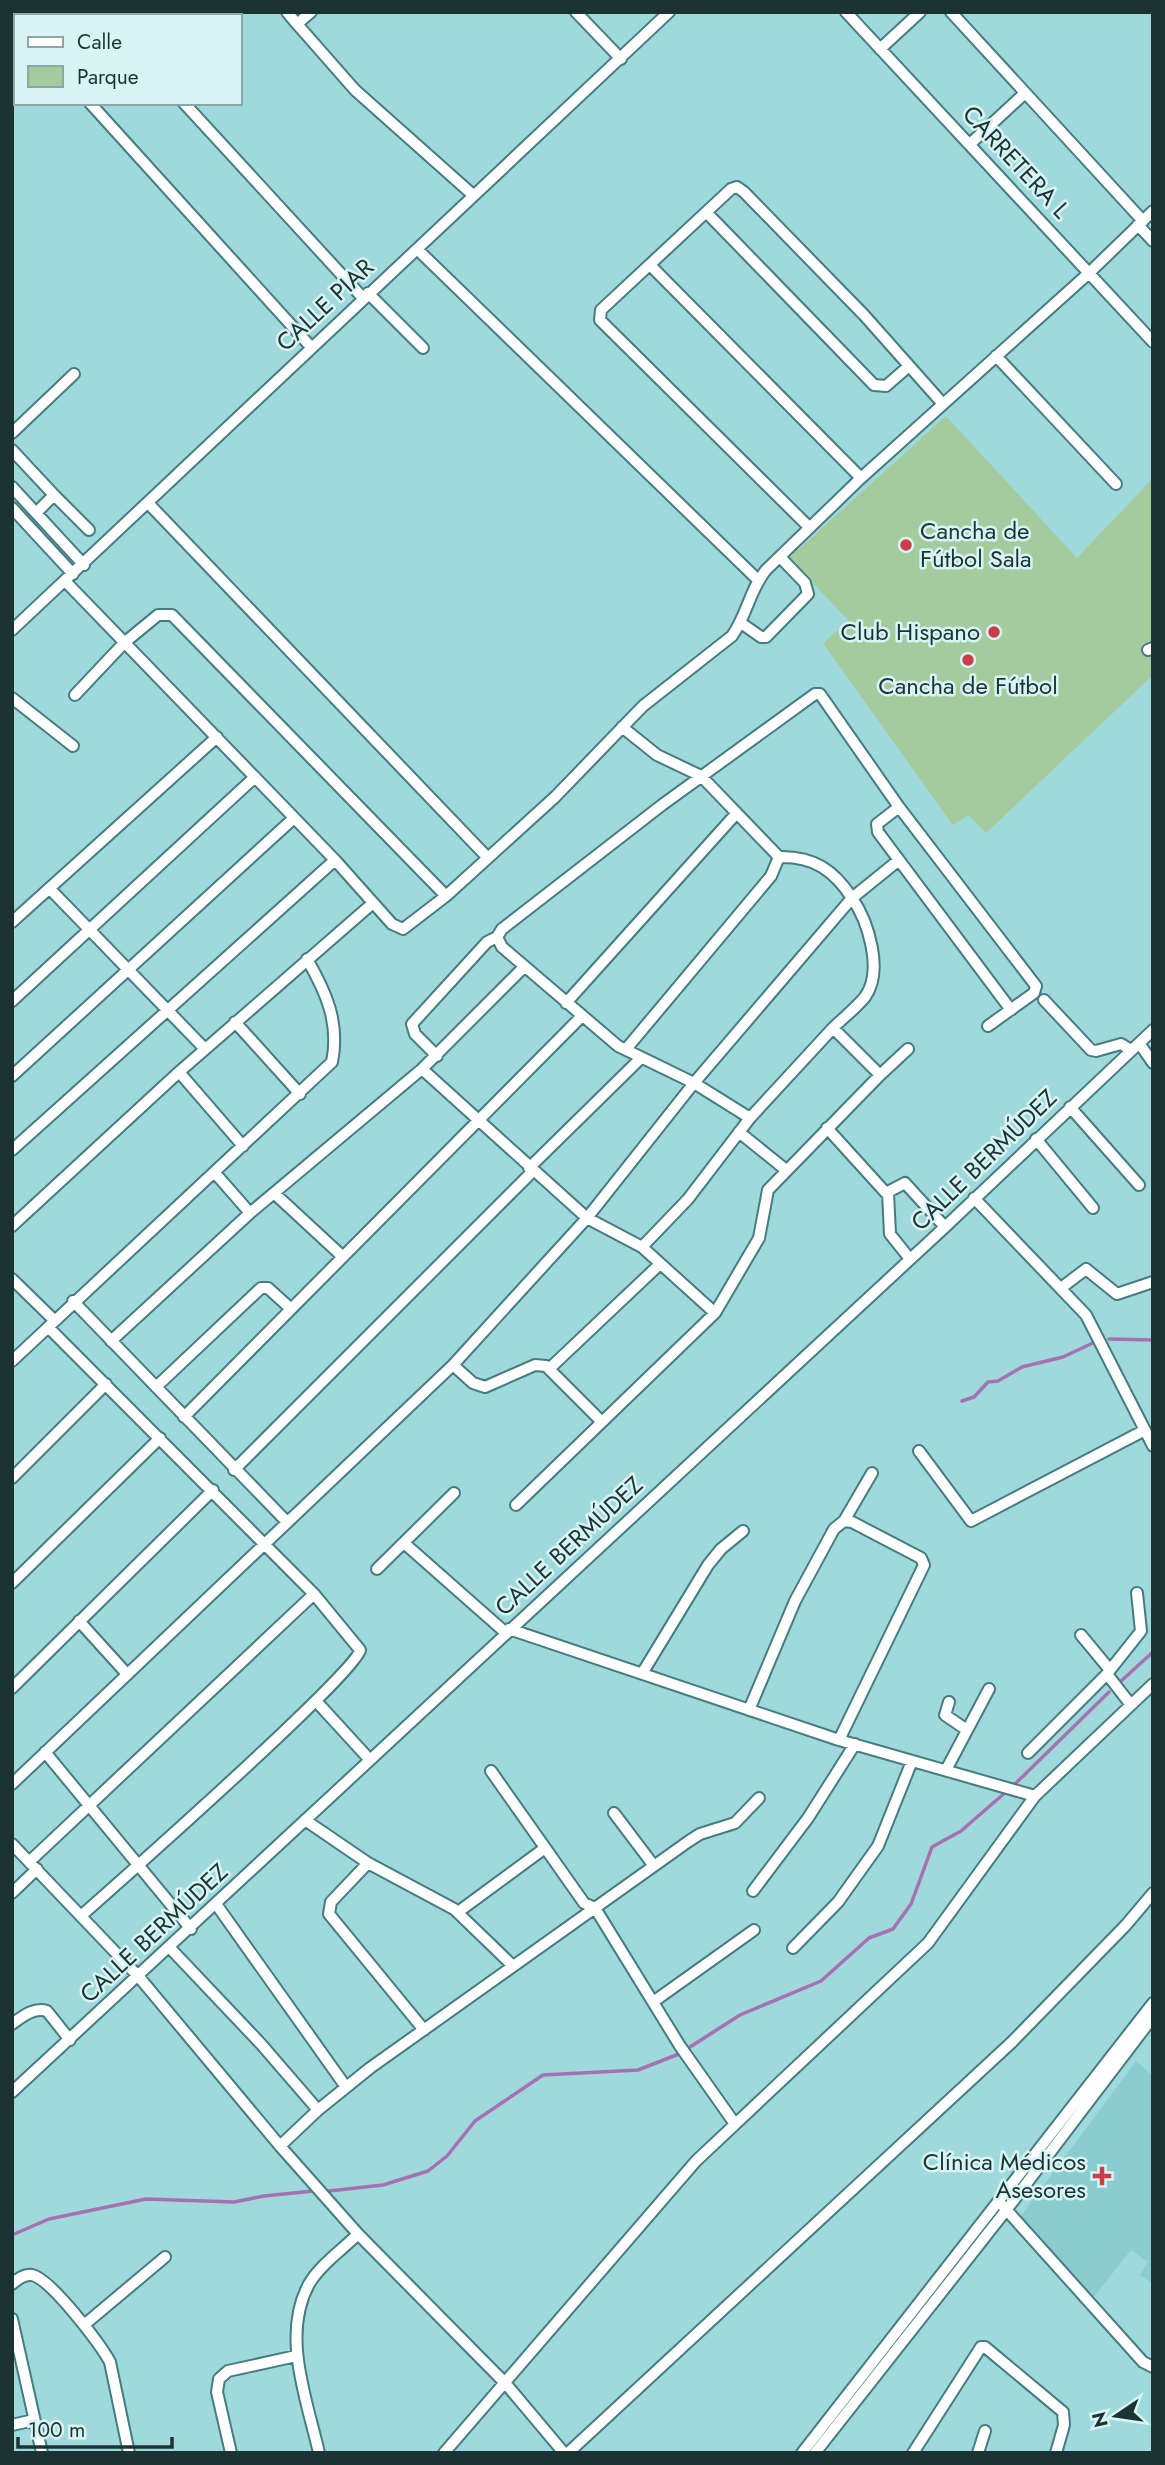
<svg xmlns="http://www.w3.org/2000/svg" width="1165" height="2465" viewBox="0 0 1165 2465" font-family="Jost,sans-serif">
	<style>
		.built { fill: #8accd0 }
		.green { fill: #a4cb9d }
		.lines { fill: none; stroke-linecap: round; stroke-linejoin: round }
		.stream { stroke: #a571b0; stroke-width: 3.5 }
		.minor-casing { stroke: #457c7f; stroke-width: 14 }
		.minor { stroke: #fff; stroke-width: 10 }
		.poi-dot { fill: #cd3d48; stroke: #d8f4f5; stroke-width: 2.5 }
		.labels { text-anchor: middle; stroke-width: 5; stroke-linejoin: round; paint-order: stroke }
		.street-label { font-size: 24px; fill: #1c3334; stroke: #d8f4f5 }
		.poi-label { font-size: 24px; fill: #1c3334; stroke: #d8f4f5; text-anchor: end }
	</style>
	<rect width="100%" height="100%" fill="#a0d9dc"/>
	<path class="built" d="M1136 2061 1153 2076V2284L1140 2275 1148 2262 1131 2250 1092 2299 1018 2220Z"/>
	<path class="green" d="M946 416 1077 558 1153 478V675L986 833 968 815 953 825 823 643 849 621 789 558Z"/>
	<g class="lines">
		<path class="stream" d="M1109 1339 1153 1340
			M962 1401 974 1397 988 1382 998 1381 1022 1367 1063 1357 1095 1342
			M1120 1682 1153 1652
			M1013 1786 1109 1692
			M690 2047 740 2015 821 1981 869 1938 893 1929 911 1904 932 1847 961 1831 1007 1791
			M329 2191 383 2185 428 2171 447 2156 475 2121 543 2075 638 2070 679 2054
			M12 2235 49 2219 146 2199 234 2202 264 2196 313 2191"/>
		<defs>
			<path id="minor" d="M48 12 51 16
				M287 12 297 24
				M311 12 297 24 355 90 473 195
				M576 12 621 59
				M846 12 1153 342
				M951 12 1143 221
				M92 16 96 12
				M880 49 920 12
				M12 71 16 75
				M12 90 16 86
				M90 103 311 347
				M184 103 363 298
				M970 144 1025 93
				M707 213 874 385 886 386 909 366
				M1138 225 1153 241
				M417 249 758 580
				M651 266 861 478
				M368 293 423 348
				M996 356 1116 484
				M12 433 74 374
				M12 450 54 495
				M12 487 84 565
				M148 503 488 858
				M12 508 73 574
				M36 513 54 495 89 530
				M809 527 600 320 601 310 731 189 737 187 744 192 864 315 943 404
				M65 581 335 860 392 924 403 929 446 896 555 797 643 706 732 636C747 615 750 589 766 570L861 478 1089 273 1153 211
				M741 623 761 637H766L808 594 805 583 780 557
				M12 630 669 12
				M1148 650 1153 648
				M75 695 124 643 158 615H172L446 896
				M12 698 73 746
				M899 807 877 824 878 832 1011 1010
				M50 889 205 1049
				M12 922 217 737
				M1044 1000 1091 1050 1096 1051 1121 1044 1131 1050
				M12 1001 255 777
				M566 1003 735 815
				M235 1022 300 1094
				M1139 1043 1153 1063
				M627 1048 771 876 779 857
				M437 1056 415 1034 412 1024 487 942 497 937
				M422 1069 587 1218 642 1247 715 1313
				M179 1072 243 1146
				M880 1075 908 1049
				M12 1076 294 818
				M1070 1107 1139 1185
				M750 1118 694 1083 618 1046 502 947 497 937 502 929 662 805 815 694H820L899 807 1036 986 1034 993 988 1026
				M827 1128 886 1193 905 1183 945 1227
				M739 1132 786 1170
				M1036 1139 1093 1208
				M12 1150 335 860
				M529 1168 641 1058
				M215 1173 250 1213
				M888 1193 890 1234 910 1259
				M275 1194 342 1256
				M974 1198 1086 1315 1153 1446
				M12 1226 179 1072 373 903
				M642 1247 688 1199 750 1118 833 1028
				M12 1279 54 1320
				M1061 1288 1086 1269 1117 1294 1153 1282
				M73 1301 287 1522
				M48 1327 314 1594 360 1650C358 1671 116 1885 82 1915
				M111 1341 250 1213 422 1069 524 967
				M12 1361 332 1062C340 1023 326 992 307 959
				M453 1365 473 1383 485 1387 535 1365 546 1366 602 1422
				M550 1368 660 1264
				M156 1387 261 1288H268L290 1308
				M184 1417 582 1016
				M919 1451 971 1521 1145 1430
				M234 1470 533 1171
				M12 1478 106 1384
				M516 1505 715 1313 759 1238 768 1190 880 1075 833 1028C843 1018 856 1008 865 997 884 971 868 921 852 898L899 860
				M844 1521 872 1473
				M404 1543 506 1633
				M377 1569 454 1493
				M12 1583 160 1438
				M79 1621 127 1674
				M509 1629 839 1740 1035 1796
				M1081 1635 1110 1670 1107 1674
				M1110 1670 1141 1631 1137 1593
				M643 1672 708 1565 721 1549 743 1531
				M12 1688 213 1490
				M316 1701 370 1760
				M949 1702 945 1715 967 1730
				M749 1710 795 1601 834 1529 844 1521 852 1522 921 1558 924 1565 839 1740
				M45 1752 191 1929
				M1028 1753 1107 1674 1131 1705
				M946 1770 989 1689
				M491 1771 584 1903 595 1908 680 2046 735 2124
				M12 1784 453 1365 587 1218 694 1083 852 898C834 870 813 856 779 857L701 776 657 755 622 727
				M614 1813 654 1866
				M305 1820 368 1863 454 1909 513 1966
				M12 1844 139 1977 280 2146 358 2234 506 2384 564 2453
				M29 1862 314 1594
				M368 1863 331 1902 329 1914 424 2030
				M753 1891 808 1818 855 1744
				M12 1893 37 1869
				M216 1904 346 2087
				M458 1912 545 1848
				M170 1948 261 2044 318 2110
				M793 1948 838 1902 878 1846 912 1761
				M653 2002 754 1930
				M12 2024C22 2017 33 2007 47 2011L70 2040
				M12 2092 945 1227 1153 1030
				M280 2146 318 2110 370 2068 689 1841 700 1834 735 1823 759 1798
				M1003 2206 1143 2362 1153 2367
				M12 2284C18 2279 24 2274 32 2275 51 2279 100 2344 110 2362L129 2453
				M12 2319 42 2453
				M84 2325 165 2257
				M12 2425 34 2420
				M231 2453 217 2392 219 2379 228 2371 296 2356
				M319 2453C307 2400 281 2335 309 2284 320 2265 343 2249 358 2234
				M444 2453 696 2161 928 1943 1035 1796 1153 1684
				M568 2453 1012 2042 1126 1925 1153 1893
				M802 2453 1153 2003
				M815 2453 1007 2209 1153 2017
				M913 2453 981 2347H985L1063 2412 1064 2425 1056 2453
				M978 2453 985 2431"/>
		</defs>
		<use href="#minor" class="minor-casing"/>
		<use href="#minor" class="minor"/>
	</g>
	<g class="poi-dot">
		<circle cx="906" cy="545" r="7"/>
		<circle cx="994" cy="632" r="7"/>
		<circle cx="968" cy="660" r="7"/>
		<path d="M1098.5 2165.5h7v7h7v7h-7v7h-7v-7h-7v-7h7z"/>
	</g>
	<g class="labels">
		<g class="street-label">
			<text transform="translate(1016 162) rotate(47)" y="8">CARRETERA L</text>
			<text transform="translate(325 305) rotate(-43)" y="8">CALLE PIAR</text>
			<text transform="translate(984 1160) rotate(-44)" y="8">CALLE BERMÚDEZ</text>
			<text transform="translate(569 1546) rotate(-43)" y="8">CALLE BERMÚDEZ</text>
			<text transform="translate(154 1933) rotate(-43)" y="8">CALLE BERMÚDEZ</text>
		</g>
		<g class="poi-label">
			<text x="920" y="539" text-anchor="start">Cancha de<tspan x="920" dy="28">Fútbol Sala</tspan></text>
			<text x="980" y="640">Club Hispano</text>
			<text x="968" y="694" text-anchor="middle">Cancha de Fútbol</text>
			<text x="1086" y="2170">Clínica Médicos<tspan x="1086" dy="28">Asesores</tspan></text>
		</g>
	</g>
	<rect width="1165" height="2465" fill="none" stroke="#1c3334" stroke-width="28"/>
	<rect x="14" y="14" width="228" height="91" fill="#d8f4f5" stroke="#8da7a8" stroke-width="2"/>
	<rect x="28" y="37" width="35" height="10" fill="#ffffff" stroke="#8da7a8" stroke-width="2"/>
	<text x="77" y="49" font-size="21" fill="#1c3334">Calle</text>
	<rect x="28" y="66" width="35" height="21" fill="#a4cb9d" stroke="#8da7a8" stroke-width="2"/>
	<text x="77" y="84" font-size="21" fill="#1c3334">Parque</text>
	<g transform="translate(1116 2416) rotate(257)" stroke="#d8f4f5" stroke-width="5" paint-order="stroke">
	<path d="M0-5L12 26L0 18L-12 26Z" fill="#1c3334"/>
	<text y="-10" font-size="19" font-weight="bold" text-anchor="middle" fill="#1c3334">N</text>
	</g>
	<path d="M18 2437v10h154v-10" fill="none" stroke="#1c3334" stroke-width="3.5"/>
	<text x="28" y="2437" font-size="21" fill="#1c3334" stroke="#d8f4f5" stroke-width="5" paint-order="stroke">100 m</text>
</svg>
